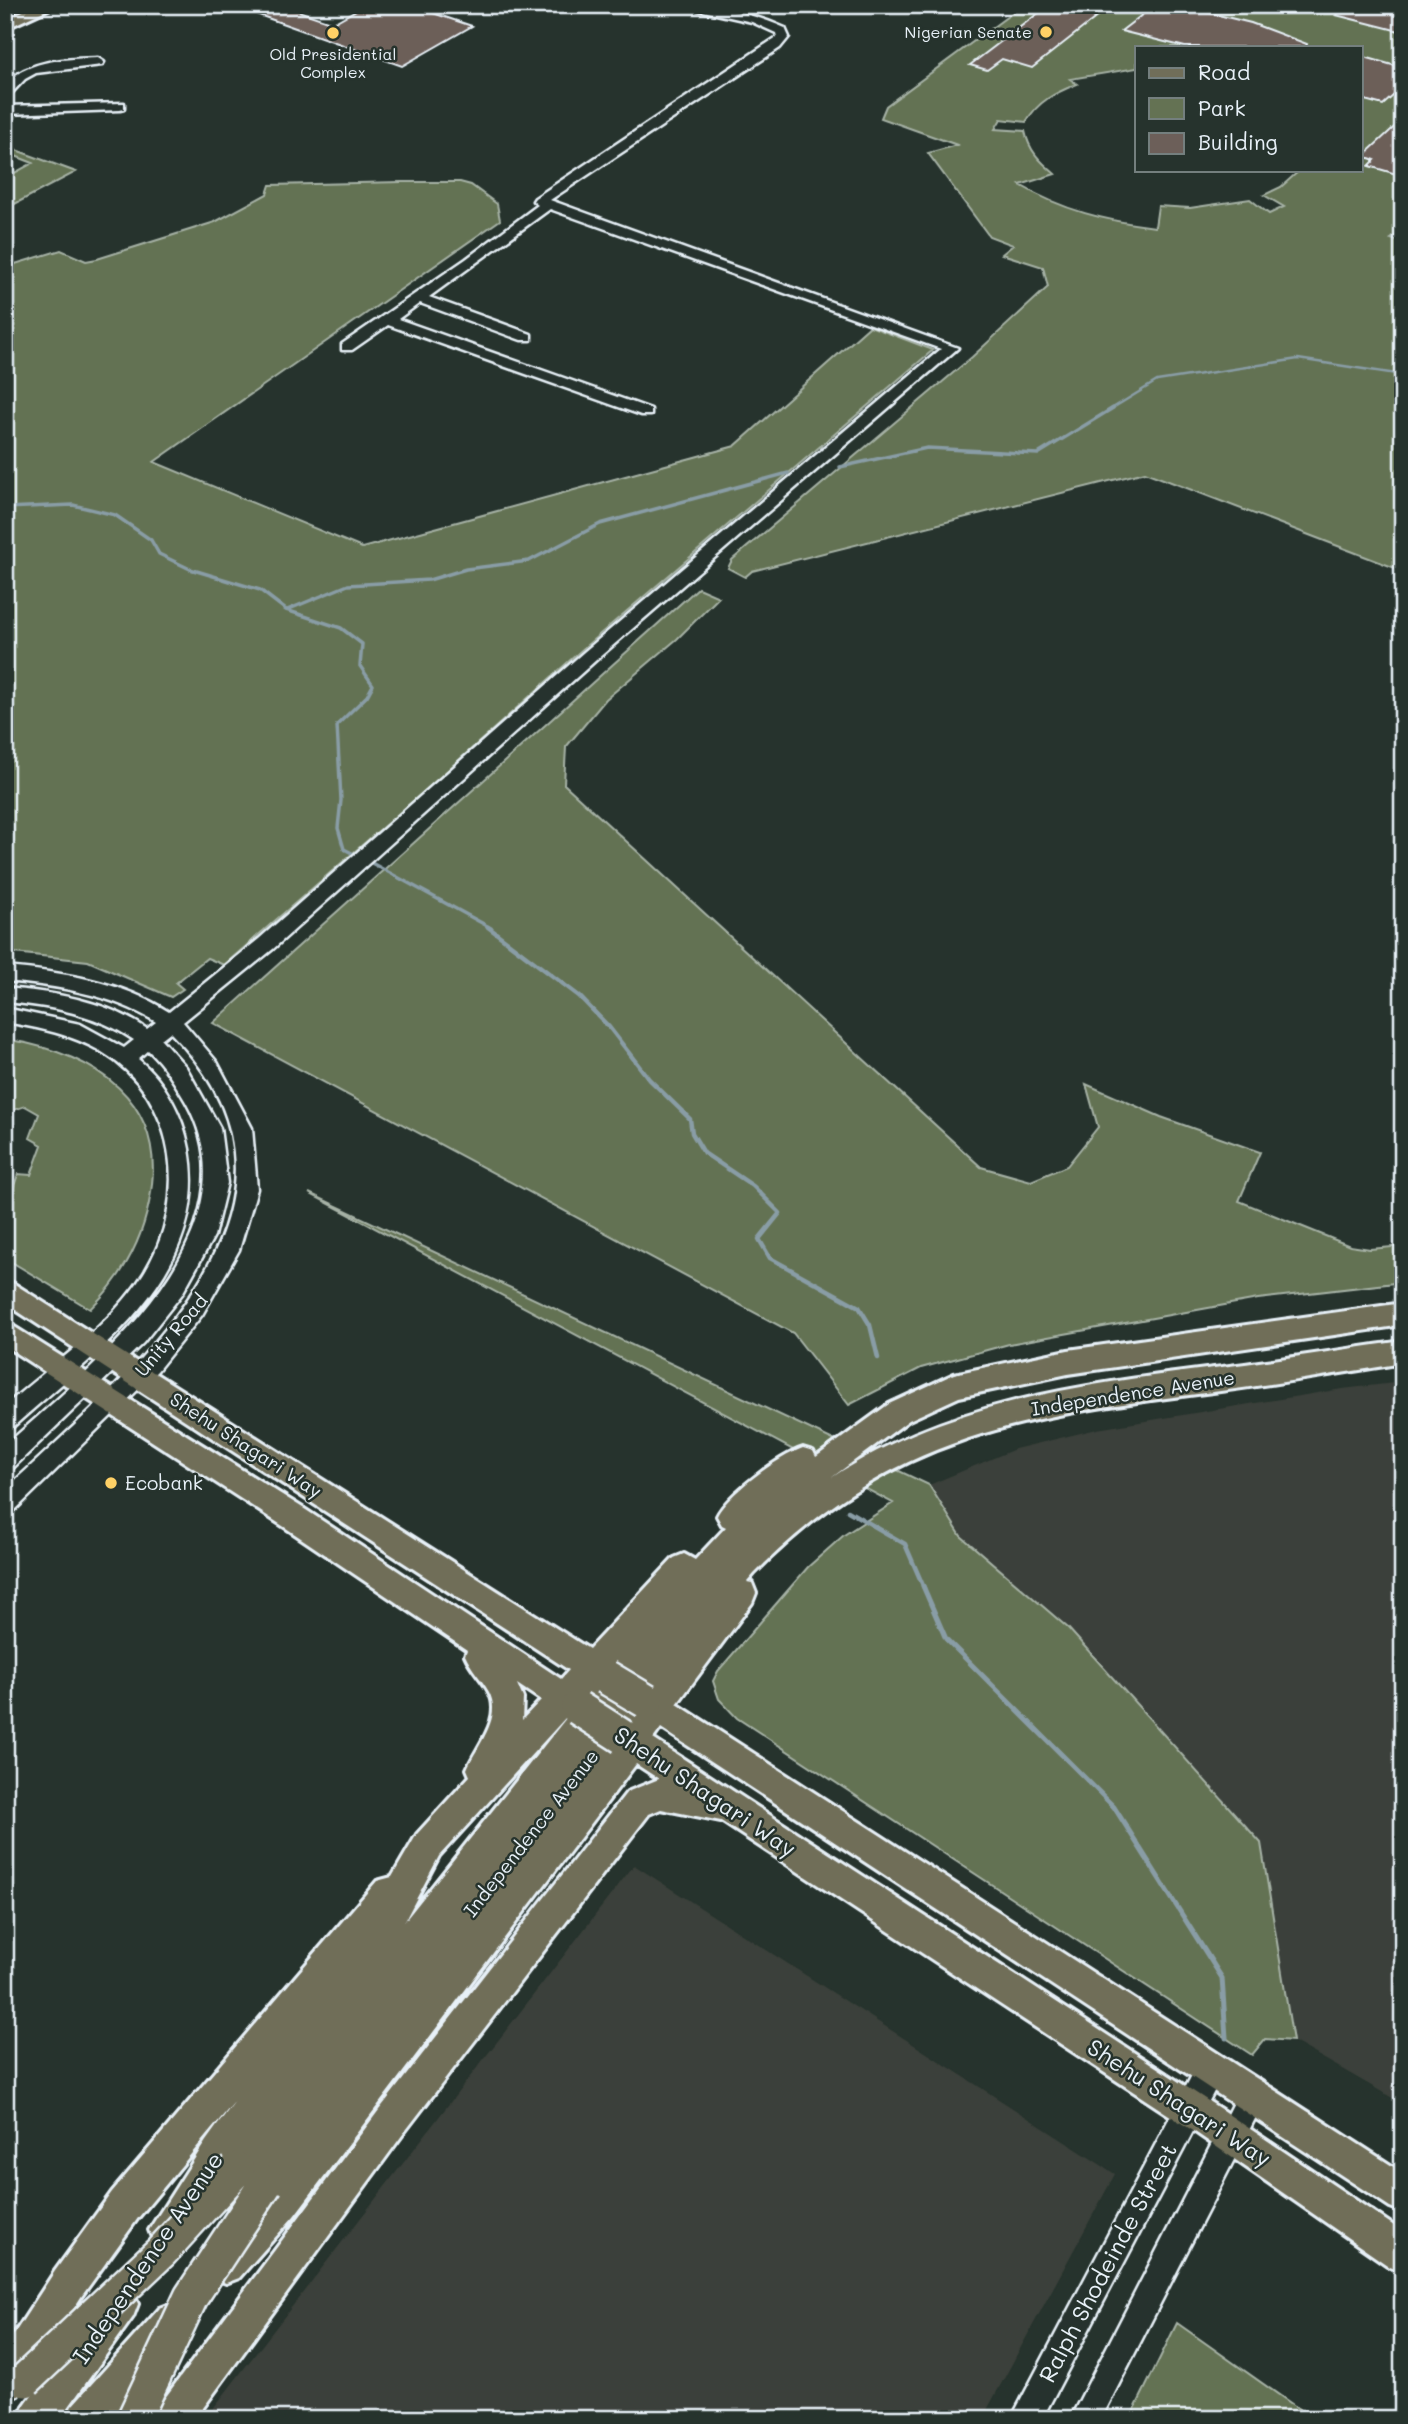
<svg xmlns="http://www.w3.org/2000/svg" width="1408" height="2424" viewBox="0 0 1408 2424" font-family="Mali,sans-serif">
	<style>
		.built { fill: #3b403a }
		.green { fill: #647253; stroke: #a6b2a6; stroke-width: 2; fill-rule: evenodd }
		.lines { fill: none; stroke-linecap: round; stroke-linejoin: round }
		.stream-far3 { stroke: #899da6; stroke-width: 2.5 }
		.stream-far2 { stroke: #899da6; stroke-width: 3.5 }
		.stream-far1 { stroke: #899da6; stroke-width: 4.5 }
		.stream { stroke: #899da6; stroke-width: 5 }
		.building { fill: #6c5f59; stroke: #e8f1f8; stroke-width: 2 }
		.minor-casing { stroke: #e8f1f8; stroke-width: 5 }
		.major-casing { stroke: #e8f1f8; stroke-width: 6 }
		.minor { fill: #26332d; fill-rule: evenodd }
		.major { fill: #706e59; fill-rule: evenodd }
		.major-bridge-casing { stroke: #e8f1f8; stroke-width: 38; stroke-linecap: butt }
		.major-bridge { stroke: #706e59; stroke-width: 33 }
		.poi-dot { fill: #ffd166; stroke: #26332d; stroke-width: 2.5 }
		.labels { text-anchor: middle; stroke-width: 5; stroke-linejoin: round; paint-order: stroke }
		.far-poi-label { font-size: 16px; fill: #e8f1f8; stroke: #26332d; text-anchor: end }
		.street-label { font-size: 19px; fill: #e8f1f8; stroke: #26332d }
		.poi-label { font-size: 19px; fill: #e8f1f8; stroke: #26332d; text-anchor: start }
		.near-street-label { font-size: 23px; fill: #e8f1f8; stroke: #26332d }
	</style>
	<rect width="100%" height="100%" fill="#26332d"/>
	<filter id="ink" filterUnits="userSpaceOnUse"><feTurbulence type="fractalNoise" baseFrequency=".0143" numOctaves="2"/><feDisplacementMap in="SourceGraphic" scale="14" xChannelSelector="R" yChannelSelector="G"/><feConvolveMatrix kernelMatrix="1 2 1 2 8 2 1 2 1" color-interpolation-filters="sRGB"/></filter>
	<g filter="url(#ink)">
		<path class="built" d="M1403 1382 1402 1417 1403 2104 1293 2041 1261 1843 1068 1628 961 1536 929 1485 1015 1449 1097 1429 1342 1389Z
			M634 1865 1115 2174 982 2419H205Z"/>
		<path class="green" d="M1023 5H1403V231L1391 239 1403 243V571L1145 472 752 571 745 577 728 568 732 560 972 357 1048 287 1043 267 1002 254 1013 245 989 236 928 153 957 145 881 118 886 106ZM1137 47H1361V170H1300L1281 187 1264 195 1284 207 1269 214 1250 199 1190 208 1158 206 1155 227C1106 221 1062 210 1020 185L1055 174C1040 161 1029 151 1025 131L995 129 1001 119 1026 122C1038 101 1055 93 1077 84L1070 79 1137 68Z
			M5 146 76 172 5 209V178L33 163 5 152Z
			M401 182H460L471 185 497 204 500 220 154 462 362 548 735 446 870 326 933 350 586 646 421 794 224 965 207 958 176 983 183 989 171 997 88 961 5 952V267L61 250 86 261 97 259 215 222 267 194 270 185Z
			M698 588 719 597 677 639 606 699 566 747 564 784 981 1167 1031 1181 1067 1166 1098 1127 1086 1084 1161 1117 1260 1152 1239 1201 1350 1246 1370 1249 1403 1246V1282L1258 1299 1009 1344 921 1368 849 1405 793 1333 213 1023Z
			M5 1039C95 1054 171 1100 149 1203 141 1243 120 1280 90 1309L5 1258V1198H10L18 1174 31 1175 42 1145 30 1138 39 1114 25 1106 5 1113Z
			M309 1193 929 1485 961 1536 1068 1628 1261 1843 1293 2041 1265 2039 1252 2055 737 1718 719 1699 713 1681 718 1671 808 1567 844 1535 893 1503Z
			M1177 2323 1313 2419H1130Z"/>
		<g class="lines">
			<path class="stream-far3" d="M1111 409 1157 381 1298 359 1403 375"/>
			<path class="stream-far2" d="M840 467 927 448 1038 454 1113 408
				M5 508 73 505 115 515 151 540 159 554 190 569 260 590 286 610 341 628 362 644 360 666 373 685 367 696 337 725 341 800 338 828 344 849 358 856
				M287 610 348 585 429 580 466 569 529 561 600 524 788 473
				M366 860 491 928"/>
			<path class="stream-far1" d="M488 927 579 996 609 1027 649 1079 690 1119 692 1133 704 1153 753 1186 780 1213 759 1239 770 1258 859 1307 870 1325 878 1358
				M848 1511 905 1544 924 1588"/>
			<path class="stream" d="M923 1586 946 1639 1114 1807 1222 1978 1226 2038"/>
		</g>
		<path class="building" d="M231 5H281L333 23 365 5H409L472 26 402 66Z
			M1049 5H1112L1032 68 1002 59 987 70 970 65Z
			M1155 5H1177L1251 23 1307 44 1306 47H1185L1121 31Z
			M1349 5H1403V32L1336 15Z
			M1361 56 1403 68V87L1383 105 1361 99Z
			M1403 119V176L1369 166 1375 160 1363 156Z"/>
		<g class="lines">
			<defs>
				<path id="minor" d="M676 5C714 5 751 13 785 28L789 37 780 48 550 200 958 348 596 660 273 949 183 1022 217 1062 252 1128 257 1189 239 1250 202 1315 157 1371 13 1512 5 1515V1490C129 1374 343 1204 170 1032L161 1039 186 1067 220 1128 227 1183 214 1236 182 1294 143 1343 13 1468 5 1471V1446C94 1365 261 1237 186 1102 175 1083 164 1065 148 1050L138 1059C165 1081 183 1115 189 1149 212 1276 94 1353 13 1427L5 1429V1406C52 1364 110 1327 144 1273 189 1201 179 1098 102 1052 71 1034 40 1028 5 1022V1008L80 1024 124 1048 134 1040C97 1014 50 1006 5 1002V988C53 992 107 1001 147 1029L156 1022C111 994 57 986 5 981V967C61 972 121 981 169 1012L259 939 584 652 941 349 550 209 429 297 531 334V340H521L420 303 398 319 651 409V415H641L388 325 352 350H342V344L466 259 538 205 533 201 535 198 777 37 776 33 752 22Z
					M98 58 104 62 102 65 36 73 25 79 5 100 7 82C32 59 66 59 98 58Z
					M124 103V109L120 110 5 114V106Z
					M1210 2056 1220 2060 1224 2070 1220 2080 1042 2419H1011L1200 2060Z
					M1251 2083 1261 2087 1265 2097 1261 2107 1101 2419H1070L1241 2087Z"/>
				<path id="major" d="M37 5H57L5 29V19Z
					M5 1278 589 1649 674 1558 684 1554 695 1560 726 1527 722 1525 717 1516C728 1494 779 1456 803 1448L813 1451 816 1457 889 1404 954 1374 1068 1350 1403 1303V1325L1068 1374 959 1397 909 1420 831 1478C947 1402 1079 1385 1214 1368 1277 1360 1340 1350 1403 1341V1363C1340 1373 1276 1384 1213 1392 1029 1415 891 1434 754 1574L747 1582 752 1583 756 1593 752 1603 677 1704 1403 2173V2212L1390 2207 661 1728 653 1739 1222 2110 1403 2232V2272L1390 2267 1198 2134 721 1821 661 1809 649 1814 403 2134 195 2419H153L159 2406 379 2110 627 1792 659 1779 636 1764 294 2216 239 2278 226 2283 213 2278 208 2265 213 2252 261 2199 253 2196 249 2182 237 2187 224 2182 223 2177 180 2243 167 2248 154 2243 149 2230 206 2141 235 2101 138 2218 81 2297 18 2395 5 2401V2348L55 2271 112 2192 377 1881 392 1877 417 1834 470 1776 467 1769C477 1746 503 1718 489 1692 482 1679 471 1669 465 1655L467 1650 286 1528 5 1346V1321L306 1510 561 1679 569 1670 5 1303ZM517 1684 541 1700 522 1720 523 1698ZM566 1717H567L404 1922 439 1856Z
					M120 2286 133 2291 138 2304 133 2317 60 2419H18L24 2406 107 2291Z
					M173 2303 186 2308 191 2321 186 2334 111 2419H66L72 2406 160 2308Z"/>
			</defs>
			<use href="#minor" class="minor-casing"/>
			<use href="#major" class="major-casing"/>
			<use href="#minor" class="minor"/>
			<use href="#major" class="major"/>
			<defs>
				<path id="major-bridge" d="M606 1677 646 1701
					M578 1708 623 1737
					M25 2380 161 2252 237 2169
					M134 2419 191 2297 266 2183"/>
			</defs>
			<use href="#major-bridge" class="major-bridge-casing"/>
			<use href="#major-bridge" class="major-bridge"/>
		</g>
	</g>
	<g class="poi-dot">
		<circle cx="1046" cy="32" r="7"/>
		<circle cx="333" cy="33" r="7"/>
		<circle cx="111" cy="1483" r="7"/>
	</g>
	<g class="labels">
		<g class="far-poi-label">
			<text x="1032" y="38">Nigerian Senate</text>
			<text x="333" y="60" text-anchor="middle">Old Presidential<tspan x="333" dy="18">Complex</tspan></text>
		</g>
		<g class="street-label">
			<text transform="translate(171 1335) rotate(-50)" y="7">Unity Road</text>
			<text transform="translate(1133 1393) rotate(-9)" y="7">Independence Avenue</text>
			<text transform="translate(246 1445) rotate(33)" y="7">Shehu Shagari Way</text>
			<text transform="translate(531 1833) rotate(-52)" y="7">Independence Avenue</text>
		</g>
		<g class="poi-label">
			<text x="125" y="1490">Ecobank</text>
		</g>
		<g class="near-street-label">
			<text transform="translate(705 1792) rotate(34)" y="8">Shehu Shagari Way</text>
			<text transform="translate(1179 2103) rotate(33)" y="8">Shehu Shagari Way</text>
			<text transform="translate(148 2258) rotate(-56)" y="8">Independence Avenue</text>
			<text transform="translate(1108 2263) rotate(-62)" y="8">Ralph Shodeinde Street</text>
		</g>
	</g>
	<rect width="1408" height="2424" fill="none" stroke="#26332d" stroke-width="28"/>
	<rect x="14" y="14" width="1380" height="2396" fill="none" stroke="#e8f1f8" stroke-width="2.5" filter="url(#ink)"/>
	<rect x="1135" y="46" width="228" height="126" fill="#26332d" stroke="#747f7e" stroke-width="2"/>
	<rect x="1149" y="68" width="35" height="10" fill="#706e59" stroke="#747f7e" stroke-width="2"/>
	<text x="1198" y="80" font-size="21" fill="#e8f1f8">Road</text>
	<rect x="1149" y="98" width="35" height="21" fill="#647253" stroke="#747f7e" stroke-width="2"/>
	<text x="1198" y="116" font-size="21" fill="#e8f1f8">Park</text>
	<rect x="1149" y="133" width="35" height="21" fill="#6c5f59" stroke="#747f7e" stroke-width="2"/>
	<text x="1198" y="150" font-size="21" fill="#e8f1f8">Building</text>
</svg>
